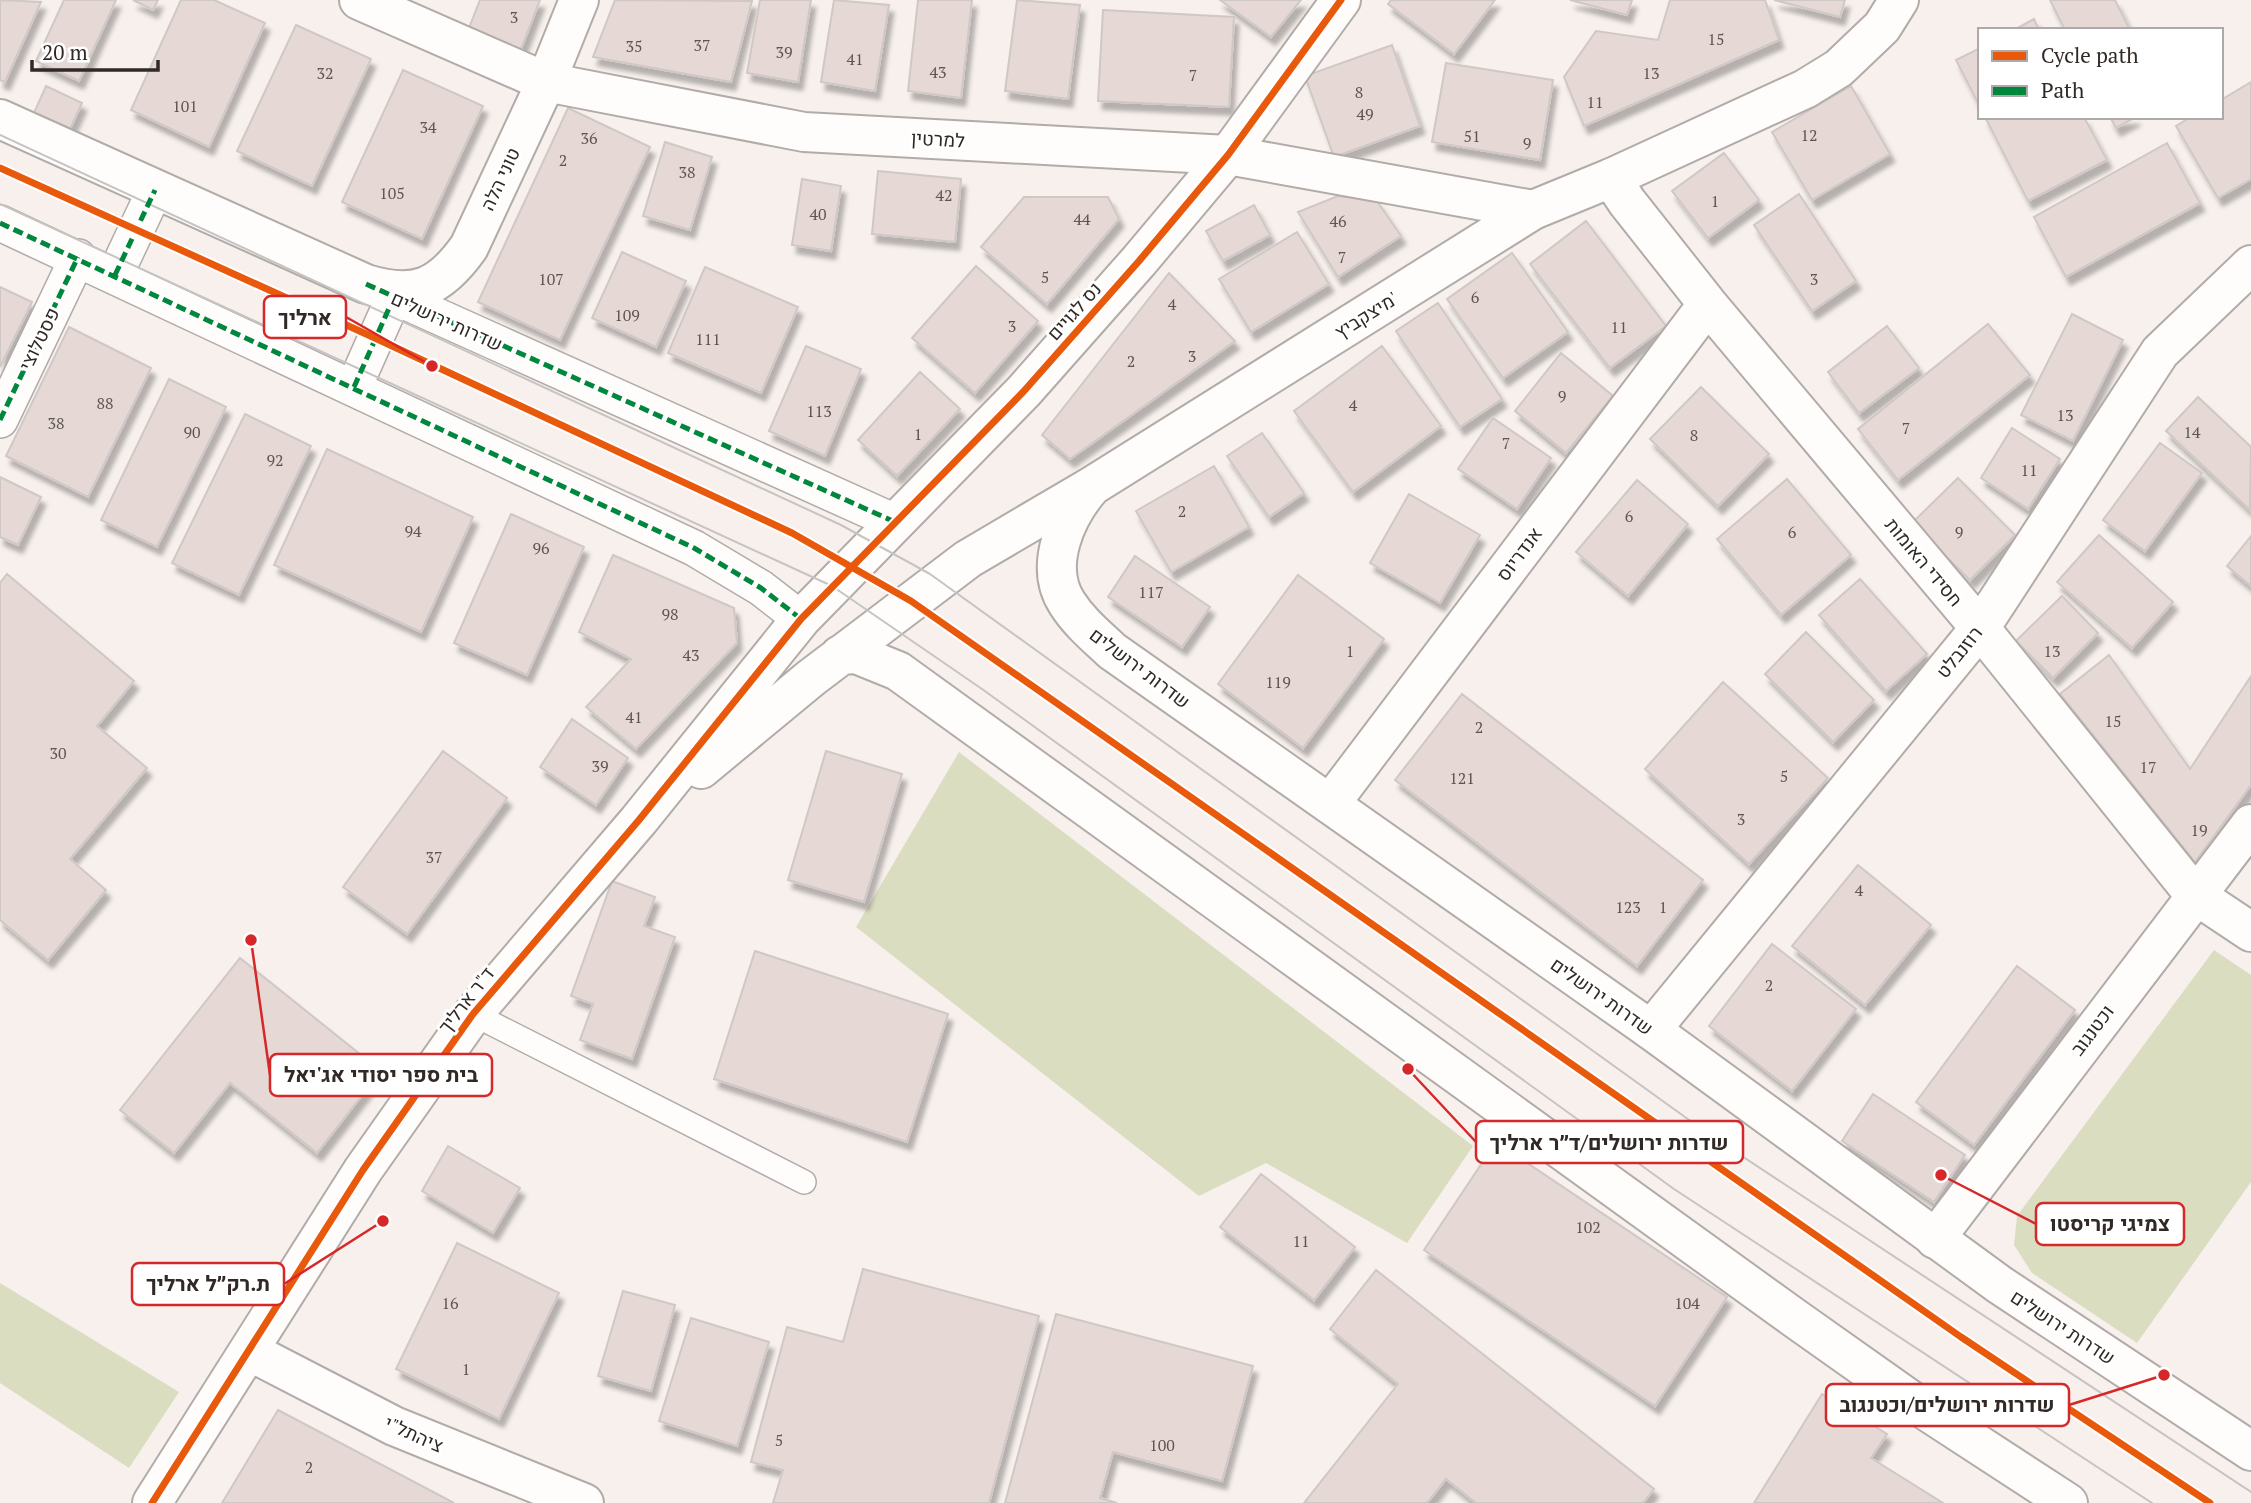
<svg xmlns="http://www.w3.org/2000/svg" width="2251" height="1503" viewBox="0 0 2251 1503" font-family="'PT Serif',Heebo,serif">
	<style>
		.green { fill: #dbddc1 }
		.building { fill: #e6d8d5; stroke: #cfc8c6; stroke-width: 2; filter: url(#shadow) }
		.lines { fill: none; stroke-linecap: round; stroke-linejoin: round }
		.service-casing { stroke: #b2aba7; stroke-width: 26 }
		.pedestrian-casing { stroke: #b2aba7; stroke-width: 38 }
		.minor-casing { stroke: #b2aba7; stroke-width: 42 }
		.tertiary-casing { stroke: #b2aba7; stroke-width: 42 }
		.service { stroke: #fefdfc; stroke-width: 23 }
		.pedestrian { stroke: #fefdfc; stroke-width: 35 }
		.minor { stroke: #fefdfc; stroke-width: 38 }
		.tertiary { stroke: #fefdfc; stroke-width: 38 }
		.tram { stroke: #c6c4c2; stroke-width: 2 }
		.quiet { stroke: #00873e; stroke-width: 5; stroke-dasharray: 10 5; stroke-linecap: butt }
		.cycleway-casing { stroke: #fff; stroke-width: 11 }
		.cycleway { stroke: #e8590c; stroke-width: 7 }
		.labels { text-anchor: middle; stroke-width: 6; stroke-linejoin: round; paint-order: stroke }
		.number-label { font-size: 16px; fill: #5e5551 }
		.street-label { font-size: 19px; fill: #312925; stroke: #fff }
		.leader { fill: none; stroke: #d62828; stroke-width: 2.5 }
		.callout-dot { fill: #d62828; stroke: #fff; stroke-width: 2.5 }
		.callout { fill: #fff; stroke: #d62828; stroke-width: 2.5 }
		.callout-label { font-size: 21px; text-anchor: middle; font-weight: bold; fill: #312925 }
	</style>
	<defs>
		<filter id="shadow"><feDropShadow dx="4.5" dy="8" stdDeviation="2" flood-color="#0004"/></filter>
	</defs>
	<rect width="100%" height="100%" fill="#f7f0ec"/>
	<path class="green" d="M959 752 1473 1146 1407 1243 1266 1163 1199 1196 856 927Z
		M2214 950 2251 975V1182L2137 1343 2032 1273 2014 1245 2017 1216Z
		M0 1283 179 1392 129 1468 0 1383Z"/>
	<path class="building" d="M0 0 41 2 5 82 0 80Z
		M64 0H116L79 81 36 61Z
		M133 0H158L153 10Z
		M181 0H214L265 23 209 147 131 110Z
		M480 0H540L521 49 469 28Z
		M615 0 752 1 731 82 593 57Z
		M760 0H811L798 82 747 73Z
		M834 0 889 5 875 91 821 82Z
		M918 0H972L961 98 908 91Z
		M1017 0 1080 5 1068 99 1005 91Z
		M1220 0H1301L1271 37Z
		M1391 0H1495L1454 54 1388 4Z
		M1570 0H1632L1627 15Z
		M1670 0H1765L1779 40 1584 126 1564 77 1596 31 1658 40Z
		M1774 0H1845L1840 17Z
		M2050 0H2115L2130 30H2065Z
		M1103 10 1234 17 1229 107 1098 101Z
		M2034 19 2039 30H2014Z
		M296 25 371 59 312 186 237 151Z
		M1392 45 1420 126 1334 157 1305 76Z
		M1980 48V107L1956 60Z
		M1446 63 1553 80 1540 160 1432 142Z
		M403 70 483 106 422 239 342 202Z
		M2251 82V179L2218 198 2176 126 2191 117H2221V100Z
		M46 86 82 103 70 129 34 113Z
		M1851 86 1890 154 1812 200 1772 132Z
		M568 108 650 147 560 340 478 302Z
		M1985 117H2084L2107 160 2028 201Z
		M2110 117H2136L2116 128Z
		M665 142 712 157 690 230 643 216Z
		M2167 143 2200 203 2066 277 2034 217Z
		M1724 153 1759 200 1708 238 1672 191Z
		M878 171 961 179 955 242 872 234Z
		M802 179 841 186 831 251 792 245Z
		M1799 194 1856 281 1812 311 1754 225Z
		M1338 196 1377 201 1401 236 1338 277 1298 212Z
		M1024 197H1108L1119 219 1047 304 981 247Z
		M1254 205 1270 235 1223 261 1206 231Z
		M1586 221 1666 326 1610 368 1530 264Z
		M1297 232 1329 284 1251 332 1219 279Z
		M622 252 686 281 656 347 592 318Z
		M1512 253 1568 332 1503 378 1447 299Z
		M976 266 1038 321 975 393 912 338Z
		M705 267 798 307 761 393 668 353Z
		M1169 273 1235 341 1070 459 1042 435Z
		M0 287 32 302 0 367Z
		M1438 303 1502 399 1460 427 1396 331Z
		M2072 314 2123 340 2073 441 2021 415Z
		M1988 324 2030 375 1898 480 1858 429Z
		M1887 326 1919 368 1859 413 1828 372Z
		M69 327 151 368 88 497 6 456Z
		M806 346 861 369 825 456 769 431Z
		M1382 346 1441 426 1353 492 1294 411Z
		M1561 353 1613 396 1566 453 1515 411Z
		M920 372 960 409 897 476 858 440Z
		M169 379 226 407 157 547 101 520Z
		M1701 387 1769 454 1718 506 1650 439Z
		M2198 397 2251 447 2250 510 2166 431Z
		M245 414 311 446 239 595 172 563Z
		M1493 418 1551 458 1517 509 1458 469Z
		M2012 428 2060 459 2028 509 1981 478Z
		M1262 433 1304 493 1269 517 1227 456Z
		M2160 443 2202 473 2145 551 2103 520Z
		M327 449 473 517 421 632 274 565Z
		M1214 466 1249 527 1171 572 1136 511Z
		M0 477 41 497 18 545 0 537Z
		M1958 478 2015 535 1970 580 1912 523Z
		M1787 479 1851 555 1781 615 1717 539Z
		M1637 480 1688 524 1628 596 1576 552Z
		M1409 494 1480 535 1440 603 1370 563Z
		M511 514 584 547 527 675 454 643Z
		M2099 535 2173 602 2132 648 2057 582Z
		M2251 536V586L2227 566Z
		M613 555 734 608 737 643 636 749 586 707 631 659 579 632Z
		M1135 556 1210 607 1182 647 1108 597Z
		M7 574 134 681 97 726 147 768 70 859 106 890 48 960 0 920V583Z
		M1298 575 1384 639 1303 748 1218 684Z
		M1860 579 1927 654 1886 691 1819 615Z
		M2062 596 2098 633 2053 678 2016 641Z
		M1806 632 1874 700 1833 742 1765 674Z
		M2109 655 2190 769 2251 676V785L2195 862 2060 694Z
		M1723 682 1828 778 1749 864 1645 769Z
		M1462 694 1703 880 1637 966 1395 780Z
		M572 719 628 758 596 805 540 767Z
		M443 751 507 798 407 934 343 887Z
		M826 751 902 774 864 902 788 880Z
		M1858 865 1931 925 1865 1005 1792 946Z
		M612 881 655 897 644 926 675 937 632 1059 580 1040 593 1004 571 996Z
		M1772 944 1856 1009 1792 1091 1709 1026Z
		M755 951 948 1014 907 1142 714 1079Z
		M240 958 381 1071 317 1153 230 1083 174 1153 120 1110Z
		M2017 966 2075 1010 1974 1145 1916 1102Z
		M1873 1094 1965 1155 1934 1202 1842 1141Z
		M1496 1142 1727 1297 1655 1406 1424 1250Z
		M448 1146 520 1188 493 1233 422 1191Z
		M1261 1174 1355 1247 1314 1300 1220 1227Z
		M457 1243 559 1293 499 1419 396 1369Z
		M863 1269 1039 1316 989 1503H773L783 1470 751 1462 787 1327 843 1342Z
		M1376 1270 1654 1489 1643 1503H1476L1446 1479 1427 1503H1304L1398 1384 1330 1329Z
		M623 1291 675 1305 651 1391 598 1376Z
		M1056 1314 1253 1366 1222 1481 1113 1452 1100 1498 1117 1503H1005Z
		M691 1318 769 1342 737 1446 659 1421Z
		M1822 1394 1887 1434 1871 1458 1943 1503H1754Z
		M278 1410 454 1503H222Z"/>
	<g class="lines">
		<defs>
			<path id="service" d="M473 1014 804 1182"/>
			<path id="pedestrian" d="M0 223 694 548 761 588 801 619
				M115 275 155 190
				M375 288 895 522
				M354 387 394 297
				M0 420 78 257"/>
			<path id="minor" d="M359 0 546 82 804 132 1228 155 1533 210
				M0 119 366 284C415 299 440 288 469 247L546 82 579 0
				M1611 178 1627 202 1710 307 1980 628 2194 894 2251 932
				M1330 804 1704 309 1710 307
				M1651 1030 1980 628 2160 352 2251 265
				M1935 1239 2251 824
				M251 1352 394 1426 584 1503"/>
			<path id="tertiary" d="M1092 486C1066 515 1043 566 1067 603 1079 622 1096 636 1112 651L1651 1030 2000 1285 2251 1451
				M840 655 856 654 898 671 1793 1317 1916 1404 2068 1503
				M701 769 811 678 968 559 1092 486 1533 210 1611 178 1805 89 1839 68 1882 27 1899 0
				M152 1503 363 1170 473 1014 639 820 801 619 1024 391 1139 261 1228 155 1341 0"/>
		</defs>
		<use href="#service" class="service-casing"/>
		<use href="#pedestrian" class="pedestrian-casing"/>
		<use href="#minor" class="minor-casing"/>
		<use href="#tertiary" class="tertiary-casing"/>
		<use href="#service" class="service"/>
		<use href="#pedestrian" class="pedestrian"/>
		<use href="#minor" class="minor"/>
		<use href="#tertiary" class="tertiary"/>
		<path class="tram" d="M0 135 841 525 930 574 1710 1135 2251 1492
			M0 204 832 586 982 689 1674 1189 2152 1503"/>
		<path class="quiet" d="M0 223 694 548 761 588 801 619
			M115 275 155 190
			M366 284 895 522
			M354 387 394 297
			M0 420 78 257"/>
		<defs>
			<path id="cycleway" d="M0 168 375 338 792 533 911 601 1961 1337 2210 1503
				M152 1503 363 1170 473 1014 639 820 801 619 1024 391 1139 261 1228 155 1341 0"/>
		</defs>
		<use href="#cycleway" class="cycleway-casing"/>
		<use href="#cycleway" class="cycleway"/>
	</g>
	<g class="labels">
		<g class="number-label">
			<text x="514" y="23">3</text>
			<text x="1716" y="45">15</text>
			<text x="702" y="51">37</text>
			<text x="634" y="52">35</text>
			<text x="784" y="58">39</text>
			<text x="855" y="65">41</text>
			<text x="938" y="78">43</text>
			<text x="325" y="79">32</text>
			<text x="1651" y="79">13</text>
			<text x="1193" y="81">7</text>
			<text x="1359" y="98">8</text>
			<text x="1595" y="108">11</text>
			<text x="185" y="112">101</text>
			<text x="1365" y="120">49</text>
			<text x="428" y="133">34</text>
			<text x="1809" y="141">12</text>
			<text x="1472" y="142">51</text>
			<text x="589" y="144">36</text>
			<text x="1527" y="149">9</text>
			<text x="563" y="166">2</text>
			<text x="687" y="178">38</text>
			<text x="392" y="199">105</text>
			<text x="944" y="201">42</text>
			<text x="1715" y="207">1</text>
			<text x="818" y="220">40</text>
			<text x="1082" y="225">44</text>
			<text x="1338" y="227">46</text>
			<text x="1342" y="263">7</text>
			<text x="1045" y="283">5</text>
			<text x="551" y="285">107</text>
			<text x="1814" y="285">3</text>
			<text x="1475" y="303">6</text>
			<text x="1172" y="310">4</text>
			<text x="627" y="321">109</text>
			<text x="1012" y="332">3</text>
			<text x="1619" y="333">11</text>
			<text x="708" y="345">111</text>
			<text x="1192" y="362">3</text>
			<text x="1131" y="367">2</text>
			<text x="1562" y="402">9</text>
			<text x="105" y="409">88</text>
			<text x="1353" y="411">4</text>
			<text x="819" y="417">113</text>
			<text x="2065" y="421">13</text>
			<text x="56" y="429">38</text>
			<text x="1906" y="434">7</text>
			<text x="192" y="438">90</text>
			<text x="2192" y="438">14</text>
			<text x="918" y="440">1</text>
			<text x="1694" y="441">8</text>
			<text x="1506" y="449">7</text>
			<text x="275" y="466">92</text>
			<text x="2029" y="476">11</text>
			<text x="1182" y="517">2</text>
			<text x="1629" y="522">6</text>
			<text x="413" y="537">94</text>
			<text x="1792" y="538">6</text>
			<text x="1959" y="538">9</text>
			<text x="541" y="554">96</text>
			<text x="1151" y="598">117</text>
			<text x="670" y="620">98</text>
			<text x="1350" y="657">1</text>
			<text x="2052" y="657">13</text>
			<text x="691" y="661">43</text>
			<text x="1278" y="688">119</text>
			<text x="634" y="723">41</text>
			<text x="2113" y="727">15</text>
			<text x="1479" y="733">2</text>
			<text x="58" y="759">30</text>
			<text x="600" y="772">39</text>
			<text x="2148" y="773">17</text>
			<text x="1784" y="782">5</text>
			<text x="1462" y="784">121</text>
			<text x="1741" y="825">3</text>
			<text x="2199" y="836">19</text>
			<text x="434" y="863">37</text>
			<text x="1859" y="896">4</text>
			<text x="1628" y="913">123</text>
			<text x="1663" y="913">1</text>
			<text x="1769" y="991">2</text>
			<text x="1588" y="1233">102</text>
			<text x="1301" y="1247">11</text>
			<text x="450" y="1309">16</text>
			<text x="1687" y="1309">104</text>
			<text x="466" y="1375">1</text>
			<text x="779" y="1446">5</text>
			<text x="1162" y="1451">100</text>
			<text x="309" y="1473">2</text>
		</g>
		<g class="street-label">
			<text transform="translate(938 139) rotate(3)" y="7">למרטין</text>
			<text transform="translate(500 179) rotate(-65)" y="7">טוני הלה</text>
			<text transform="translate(1074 311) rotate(-48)" y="7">נס לגויים</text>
			<text transform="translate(1366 315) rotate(-32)" y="7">מיצקביץ'</text>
			<text transform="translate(447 321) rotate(24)" y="7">שדרות ירושלים</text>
			<text transform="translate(39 339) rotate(-64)" y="7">פסטלוצי</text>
			<text transform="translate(1519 554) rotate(-53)" y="7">אנדריוס</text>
			<text transform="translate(1924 562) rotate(50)" y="7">חסידי האומות</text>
			<text transform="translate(1959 652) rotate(-51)" y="7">רוזנבלט</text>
			<text transform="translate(1140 668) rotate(37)" y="7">שדרות ירושלים</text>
			<text transform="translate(1602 996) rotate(35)" y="7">שדרות ירושלים</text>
			<text transform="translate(466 1000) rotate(-52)" y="7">ד"ר ארליך</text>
			<text transform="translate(2092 1030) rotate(-53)" y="7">וכטנגוב</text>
			<text transform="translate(2063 1327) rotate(33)" y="7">שדרות ירושלים</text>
			<text transform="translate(414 1434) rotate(24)" y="7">ציהתל"י</text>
		</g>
	</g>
	<path class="leader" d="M432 366L346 317M251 940L270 1075M1408 1069L1476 1142M1941 1175L2036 1224M383 1221L284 1284M2164 1375L2069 1405"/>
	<g class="callout-dot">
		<circle cx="432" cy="366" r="7"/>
		<circle cx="251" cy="940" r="7"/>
		<circle cx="1408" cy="1069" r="7"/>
		<circle cx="1941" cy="1175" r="7"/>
		<circle cx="383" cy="1221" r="7"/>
		<circle cx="2164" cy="1375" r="7"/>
	</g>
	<g class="callout">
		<rect x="264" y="296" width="82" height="42" rx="7"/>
		<rect x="270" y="1054" width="222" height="42" rx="7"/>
		<rect x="1476" y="1121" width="267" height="42" rx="7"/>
		<rect x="2036" y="1203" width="148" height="42" rx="7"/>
		<rect x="132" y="1263" width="152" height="42" rx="7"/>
		<rect x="1826" y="1384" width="243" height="42" rx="7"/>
	</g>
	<g class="callout-label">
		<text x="305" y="325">ארליך</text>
		<text x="381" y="1082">בית ספר יסודי אג'יאל</text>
		<text x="1609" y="1150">שדרות ירושלים/ד״ר ארליך</text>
		<text x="2110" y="1231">צמיגי קריסטו</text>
		<text x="208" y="1291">ת.רק״ל ארליך</text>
		<text x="1947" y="1412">שדרות ירושלים/וכטנגוב</text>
	</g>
	<rect x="1978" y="28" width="245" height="91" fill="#ffffff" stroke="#ada9a8" stroke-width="2"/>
	<rect x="1992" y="51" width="35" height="10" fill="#e8590c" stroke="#ada9a8" stroke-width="2"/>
	<text x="2041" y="63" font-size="21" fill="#312925">Cycle path</text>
	<rect x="1992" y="86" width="35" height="10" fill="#00873e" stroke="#ada9a8" stroke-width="2"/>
	<text x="2041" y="98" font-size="21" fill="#312925">Path</text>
	<path d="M32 60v10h126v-10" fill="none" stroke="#312925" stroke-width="3.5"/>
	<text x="42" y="60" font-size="21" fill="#312925" stroke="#ffffff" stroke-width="5" paint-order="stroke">20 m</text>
</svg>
